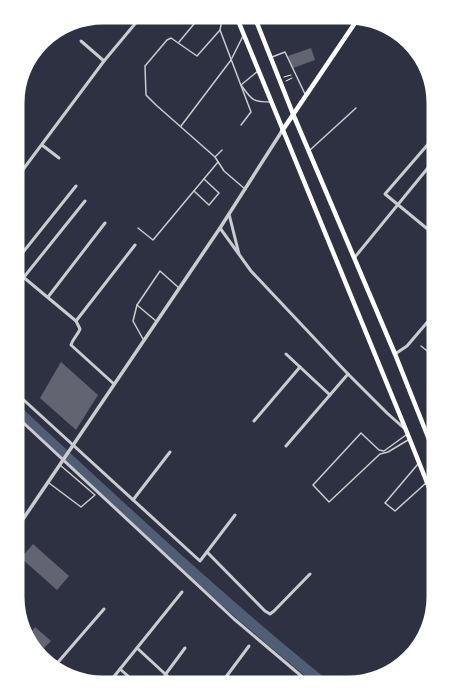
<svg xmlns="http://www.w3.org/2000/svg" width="451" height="700" viewBox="0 0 451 700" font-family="Poppins,sans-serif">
  <rect width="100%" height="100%" fill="#2d3142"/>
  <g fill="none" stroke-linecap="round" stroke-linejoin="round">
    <path stroke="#4f5d75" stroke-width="11" d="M15,409C116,503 217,598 325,685"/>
  </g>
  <g fill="#626471">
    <path d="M58,30L55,33L21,76L27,59L45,37Z"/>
    <path d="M311,48L315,60L293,68L288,56Z"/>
    <path d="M61,362L98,395L76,430L40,398Z"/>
    <path d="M33,544L69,576L57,590L21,558Z"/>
    <path d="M35,627L51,641L39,653L27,637Z"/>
  </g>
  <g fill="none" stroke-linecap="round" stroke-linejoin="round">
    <g stroke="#fff" stroke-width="1">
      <path d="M284,77L291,75"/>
      <path d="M286,81L292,78"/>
    </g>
    <g stroke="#caccd0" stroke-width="1.5">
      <path d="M220,18L221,25L220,30L251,112L241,125"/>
      <path d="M220,30L197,56L171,38L167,40L145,66L146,95L156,105L215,157L224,171L245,189"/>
      <path d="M179,42L199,18"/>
      <path d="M272,57L285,52L305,94"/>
      <path d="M258,71L241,85C252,100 252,102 271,102"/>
      <path d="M181,126L231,60L243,36"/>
      <path d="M310,150L356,108"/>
      <path d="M215,157L222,150"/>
      <path d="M194,191L209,205L219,193L204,179"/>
      <path d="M138,228L153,240L218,162"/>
      <path d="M137,305L133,321L143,339"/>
      <path d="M156,321L137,305L160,271L179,288"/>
      <path d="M421,346L436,358"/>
      <path d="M406,435L384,451L379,450L361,433L313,485L329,502L380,454L388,452L408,440"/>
      <path d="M431,443L436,439"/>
      <path d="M418,464L385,503L395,511L426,483"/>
      <path d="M49,483L81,507L95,495L60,465"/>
    </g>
    <g stroke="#caccd0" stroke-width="3">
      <path d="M81,41L104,61"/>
      <path d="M16,145L18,142"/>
      <path d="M42,145L59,158"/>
      <path d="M16,179L104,61L139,19"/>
      <path d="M229,214L239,254"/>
      <path d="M220,228L251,271L348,374L387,413L405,429"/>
      <path d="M436,236L385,194L436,135"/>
      <path d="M355,257L436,158"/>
      <path d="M16,261L76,186"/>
      <path d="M16,271L76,321L80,329C78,335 73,338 71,345L114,384"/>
      <path d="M24,277L85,201"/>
      <path d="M48,297L105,223"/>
      <path d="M76,321L135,245"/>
      <path d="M286,354L330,395"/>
      <path d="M395,354L407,346L436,312"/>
      <path d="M15,392L200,561L235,515"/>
      <path d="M15,415L234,619L312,685"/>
      <path d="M254,421L300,367"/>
      <path d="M286,446L348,374"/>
      <path d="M133,500L170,452"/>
      <path d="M207,552L265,611L270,614L274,611L310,574"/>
      <path d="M137,648L176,684"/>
      <path d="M53,668L104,609"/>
      <path d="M120,669L137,684"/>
      <path d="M165,675L185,648"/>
      <path d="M108,684L182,592"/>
      <path d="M220,685L249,646"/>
    </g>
    <path stroke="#caccd0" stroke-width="3.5" d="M15,531L220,228L282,131"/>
    <g stroke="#fff" stroke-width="4.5">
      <path d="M237,18L406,430L436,505"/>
      <path d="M255,18L293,114L395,354L436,457"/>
      <path d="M282,131L359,17"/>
      <path d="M427,483L436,479"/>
    </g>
  </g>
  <path d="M0 0H451V700H0ZM103 22H348A81 81 0 0 1 429 103V597A81 81 0 0 1 348 678H103A81 81 0 0 1 22 597V103A81 81 0 0 1 103 22Z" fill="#fff" fill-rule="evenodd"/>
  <path fill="none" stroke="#fff" stroke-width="5" d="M103 22H348A81 81 0 0 1 429 103V597A81 81 0 0 1 348 678H103A81 81 0 0 1 22 597V103A81 81 0 0 1 103 22Z"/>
</svg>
